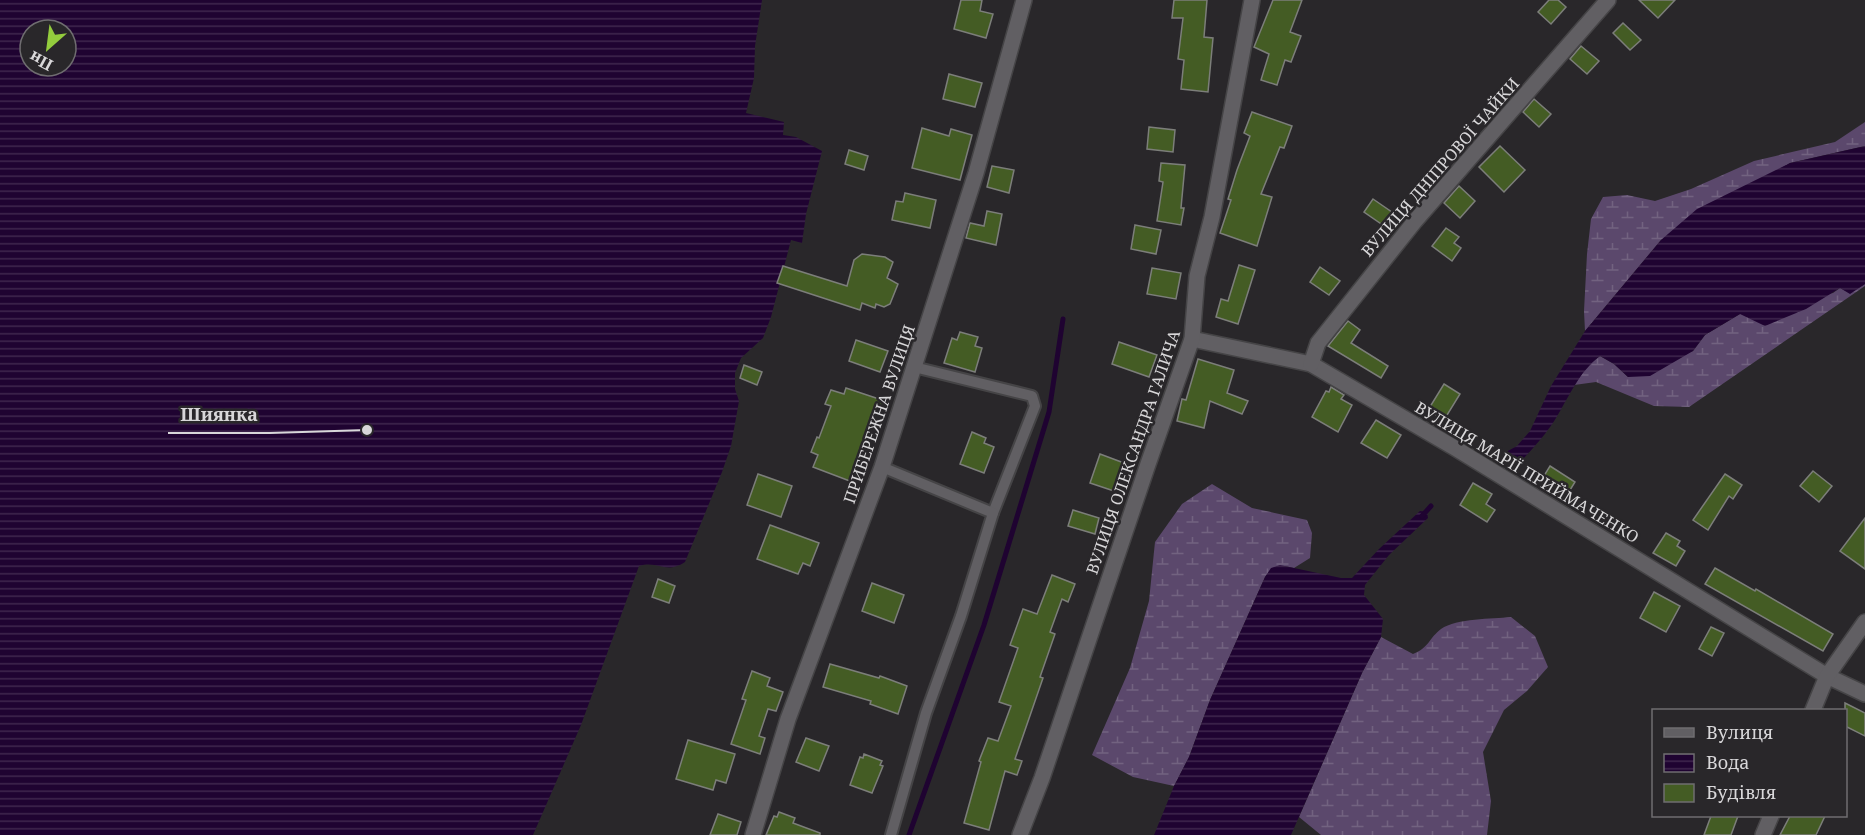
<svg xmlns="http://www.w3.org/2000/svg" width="1865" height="835" viewBox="0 0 1865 835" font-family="'Noto Serif',serif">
  <defs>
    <pattern id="wetland-marsh" width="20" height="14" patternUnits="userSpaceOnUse" patternTransform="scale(1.5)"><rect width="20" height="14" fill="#5b486c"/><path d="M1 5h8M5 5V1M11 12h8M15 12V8" fill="none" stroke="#726280"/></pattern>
    <pattern id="water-rules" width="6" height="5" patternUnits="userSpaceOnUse" patternTransform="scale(1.5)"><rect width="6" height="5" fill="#1f0331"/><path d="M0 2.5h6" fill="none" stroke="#3f274e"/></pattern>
  </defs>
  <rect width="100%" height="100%" fill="#29272a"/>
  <g fill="url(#wetland-marsh)">
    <path d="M1865,122V146L1790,163L1661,240L1585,331L1584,311L1587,254L1591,219L1603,197L1627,195L1655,201L1691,189L1754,161L1835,142Z"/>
    <path d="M1865,284V286L1689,407L1654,406L1596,382L1574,385L1588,365L1600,356L1614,364L1628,377L1693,351L1705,335L1740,314L1833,293L1840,288L1850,293Z"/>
    <path d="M1212,484L1252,508L1307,520L1312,533L1310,558L1294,568C1280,565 1274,564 1265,577L1210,700L1189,757L1174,786L1133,777L1092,755L1130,668L1149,601L1155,542L1182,504Z"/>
    <path d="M1511,617L1535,636L1548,667L1527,691L1504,710L1483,752L1491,801L1487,835H1321L1299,817L1362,673L1381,637L1413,654C1429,648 1429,638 1441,629C1457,618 1492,619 1511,617Z"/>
  </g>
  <g fill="url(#water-rules)" fill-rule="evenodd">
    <path d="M0,0H762L755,46L754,78L746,113L784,122L783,135L796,137L822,151L806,214L802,243L791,240L771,317L763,338L741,358L735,373V389L739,401L731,446L722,472L685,562C665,575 659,560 639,566L581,725L533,835H0ZM30,30H66V66H30Z"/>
    <path d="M1865,146V284L1850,294L1840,288L1806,309L1765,326L1740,314L1705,335L1693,351L1650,376L1628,377L1614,364L1600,356C1579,372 1570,395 1556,418C1547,433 1535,446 1523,459L1511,460L1505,455L1506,452L1517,446L1530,431L1551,386L1585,331L1661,240L1697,209L1790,163Z"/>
    <path d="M1420,511L1427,512L1428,518L1389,555L1365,585L1364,595L1383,619L1381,637L1362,673L1291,835H1154L1174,786L1189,757L1210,700L1265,577L1271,568L1280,565L1341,578H1352L1379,549Z"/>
  </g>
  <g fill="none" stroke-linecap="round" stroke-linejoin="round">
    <g stroke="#1f0331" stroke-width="5">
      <path d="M1422,516L1431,506"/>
      <path d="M909,835L984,625L1049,412L1063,319"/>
    </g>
  </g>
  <g fill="#445c24" stroke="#7c7e7a" stroke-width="1.5">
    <path d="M961,0H982L980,11L993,14L986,38L954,29Z"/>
    <path d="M1174,0H1207L1204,37L1213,38L1208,92L1181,89L1184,60L1178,59L1183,18H1172Z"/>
    <path d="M1273,0H1302L1290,32L1301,36L1291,62L1285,60L1277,85L1261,80L1269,54L1254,47Z"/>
    <path d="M1549,0H1558L1566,7L1551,24L1538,12Z"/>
    <path d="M1639,0H1675L1658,18Z"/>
    <path d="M1623,23L1641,40L1630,50L1613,33Z"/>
    <path d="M1581,46L1599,61L1587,74L1570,59Z"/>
    <path d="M949,74L982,83L975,107L943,99Z"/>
    <path d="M1534,99L1551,114L1539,127L1523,112Z"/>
    <path d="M1252,112L1292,126L1284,148L1280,147L1261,194L1272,197L1257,246L1220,233L1231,200L1228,199L1237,170L1250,136L1244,133Z"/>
    <path d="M1149,127L1175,130L1173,152L1147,149Z"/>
    <path d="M922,128L949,136L951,129L972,135L960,180L912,168Z"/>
    <path d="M1500,146L1525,170L1504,192L1479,167Z"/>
    <path d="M849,150L868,156L864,170L845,164Z"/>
    <path d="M1161,163L1185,165L1181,208H1184L1181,225L1157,221L1163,182L1159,181Z"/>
    <path d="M992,166L1014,170L1009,193L987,187Z"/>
    <path d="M1459,186L1475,201L1460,218L1444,203Z"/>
    <path d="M905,193L936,200L930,228L892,220L896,201L903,202Z"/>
    <path d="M1373,199L1399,217L1390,230L1364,212Z"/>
    <path d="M987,211L1002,214L996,245L966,238L970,223L984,226Z"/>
    <path d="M1135,225L1161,230L1156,254L1131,249Z"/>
    <path d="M1446,228L1459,237L1454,243L1461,248L1452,261L1432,246Z"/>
    <path d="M862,254L885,257L893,262L887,278L898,284L890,304L884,307L876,304L875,308L862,303L860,310L777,283L783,266L847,286L854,260Z"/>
    <path d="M1239,265L1255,270L1238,324L1216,317L1221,299L1228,301Z"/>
    <path d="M1320,267L1340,281L1329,295L1310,282Z"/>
    <path d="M1152,268L1181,273L1176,299L1147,294Z"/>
    <path d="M1348,321L1360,330L1351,343L1388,366L1381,378L1328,346Z"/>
    <path d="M960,332L978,337L975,346L982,348L975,372L944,363L952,338L957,340Z"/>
    <path d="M856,340L888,351L880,372L849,361Z"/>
    <path d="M1119,342L1157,355L1149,377L1112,364Z"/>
    <path d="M1198,359L1234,370L1227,393L1248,401L1242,414L1210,401L1204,428L1177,421L1182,399L1186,400Z"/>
    <path d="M744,365L762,372L757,385L740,378Z"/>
    <path d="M1444,384L1460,394L1444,420L1428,410Z"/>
    <path d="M1331,387L1344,395L1341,399L1352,405L1338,432L1312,417L1326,391L1329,392Z"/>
    <path d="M846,388L888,402L884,415L876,413L866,439L870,441L855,483L813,467L818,455L811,452L817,437L819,438L831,406L825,404L831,390L844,394Z"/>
    <path d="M1376,420L1401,435L1387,458L1361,443Z"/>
    <path d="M972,432L986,438L984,443L994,447L984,473L960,464Z"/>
    <path d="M1100,454L1124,463L1114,491L1090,483Z"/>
    <path d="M1550,466L1575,482L1567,495L1542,479Z"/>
    <path d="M1813,471L1832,486L1819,502L1800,486Z"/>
    <path d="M758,474L792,486L781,517L747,505Z"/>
    <path d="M1725,474L1742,485L1733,499L1729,496L1708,530L1693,520Z"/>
    <path d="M1473,483L1492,494L1486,504L1495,510L1487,522L1460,505Z"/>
    <path d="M1073,510L1099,518L1095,534L1068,526Z"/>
    <path d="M1865,518V569L1840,551Z"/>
    <path d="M770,525L819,543L810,566L803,563L798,574L757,559Z"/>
    <path d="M1666,533L1680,541L1677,546L1685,551L1676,566L1653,553Z"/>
    <path d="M1715,568L1755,591L1756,589L1833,634L1823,651L1705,584Z"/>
    <path d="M1052,575L1075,584L1068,602L1062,599L1050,632L1055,634L1040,677L1043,678L1015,759L1022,761L1017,775L1005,771L989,830L964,823L981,762L979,761L988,738L998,741L1011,706L999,702L1018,648L1010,645L1023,609L1037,614Z"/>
    <path d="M658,579L675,586L669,603L652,597Z"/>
    <path d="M872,583L904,595L894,623L862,611Z"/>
    <path d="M1654,592L1680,606L1666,632L1640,618Z"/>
    <path d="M1711,627L1724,633L1712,656L1699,649Z"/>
    <path d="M830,664L879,678L880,676L907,686L898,714L870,704L871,701L823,687Z"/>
    <path d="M752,671L770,678L767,686L783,692L776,711L768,709L759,736L765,738L760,754L731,744L746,700L742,699Z"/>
    <path d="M1845,703L1865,713V736L1845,726Z"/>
    <path d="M806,738L829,746L819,771L796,762Z"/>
    <path d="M688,740L735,754L726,783L716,780L713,790L676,779Z"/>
    <path d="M864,754L882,761L880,765L883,766L872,793L850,785L860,757L863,758Z"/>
    <path d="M779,812L795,818L793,823L820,833V835H766L774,816L777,817Z"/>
    <path d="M718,814L741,822L737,835H710Z"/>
    <path d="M1711,816H1738L1731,835H1704Z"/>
    <path d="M1790,816H1825L1816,835H1780Z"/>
  </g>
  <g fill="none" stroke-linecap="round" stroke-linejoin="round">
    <g stroke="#454446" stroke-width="14">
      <g id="service">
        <path d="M914,367L1032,396L1035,406L993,513"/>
        <path d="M882,467L993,513L961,616L926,713L891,835"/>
      </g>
    </g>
    <g stroke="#454446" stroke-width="18">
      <g id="minor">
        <path d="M1192,339L1311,364L1455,448L1827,676L1865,694"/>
        <path d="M1311,364L1318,343L1415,221L1608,0"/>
        <path d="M1813,710L1827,676L1865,622"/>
        <path d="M753,835L788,719L882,467L976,173L1024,0"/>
        <path d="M1020,835L1042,778L1148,464L1192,339L1197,276L1212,217L1252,0"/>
        <path d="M1763,835L1771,816"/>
      </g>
    </g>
    <use href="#service" stroke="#615f63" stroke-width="10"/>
    <use href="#minor" stroke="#615f63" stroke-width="15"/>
  </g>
  <g text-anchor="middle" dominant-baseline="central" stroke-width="5" stroke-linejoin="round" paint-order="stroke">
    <g font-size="16" fill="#d8d7d9" stroke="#29272a">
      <text transform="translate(1440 167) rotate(-49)">ВУЛИЦЯ ДНІПРОВОЇ ЧАЙКИ</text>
      <text transform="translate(879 414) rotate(-71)">ПРИБЕРЕЖНА ВУЛИЦЯ</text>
      <text transform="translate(1133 452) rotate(-71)">ВУЛИЦЯ ОЛЕКСАНДРА ГАЛИЧА</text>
      <text transform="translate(1527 472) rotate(31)">ВУЛИЦЯ МАРІЇ ПРИЙМАЧЕНКО</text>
    </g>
  </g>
  <path fill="none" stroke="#d8d7d9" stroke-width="2" d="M367 430L270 433H168"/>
  <circle fill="#d8d7d9" stroke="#29272a" stroke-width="2" cx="367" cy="430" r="6"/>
  <g font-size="18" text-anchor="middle" font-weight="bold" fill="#d8d7d9" stroke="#29272a" stroke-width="5" stroke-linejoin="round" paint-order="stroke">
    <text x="219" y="421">Шиянка</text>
  </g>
  <rect x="1652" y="709" width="195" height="108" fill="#29272a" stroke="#6f6d70" stroke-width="1.5"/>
  <rect x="1664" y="728" width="30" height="9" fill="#615f63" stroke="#6f6d70" stroke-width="1.5"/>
  <text x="1706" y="739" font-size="18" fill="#d8d7d9">Вулиця</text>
  <rect x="1664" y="754" width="30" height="18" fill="url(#water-rules)" stroke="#6f6d70" stroke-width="1.5"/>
  <text x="1706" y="769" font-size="18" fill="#d8d7d9">Вода</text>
  <rect x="1664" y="784" width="30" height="18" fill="#445c24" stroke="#6f6d70" stroke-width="1.5"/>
  <text x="1706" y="799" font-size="18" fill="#d8d7d9">Будівля</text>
  <g transform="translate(48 48) rotate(208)"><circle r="28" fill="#29272a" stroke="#6f6d70" stroke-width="1.5"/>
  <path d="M0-4.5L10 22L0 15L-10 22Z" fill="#93cc3d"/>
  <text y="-9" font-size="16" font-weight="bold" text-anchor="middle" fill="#d8d7d9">Пн</text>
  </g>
</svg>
